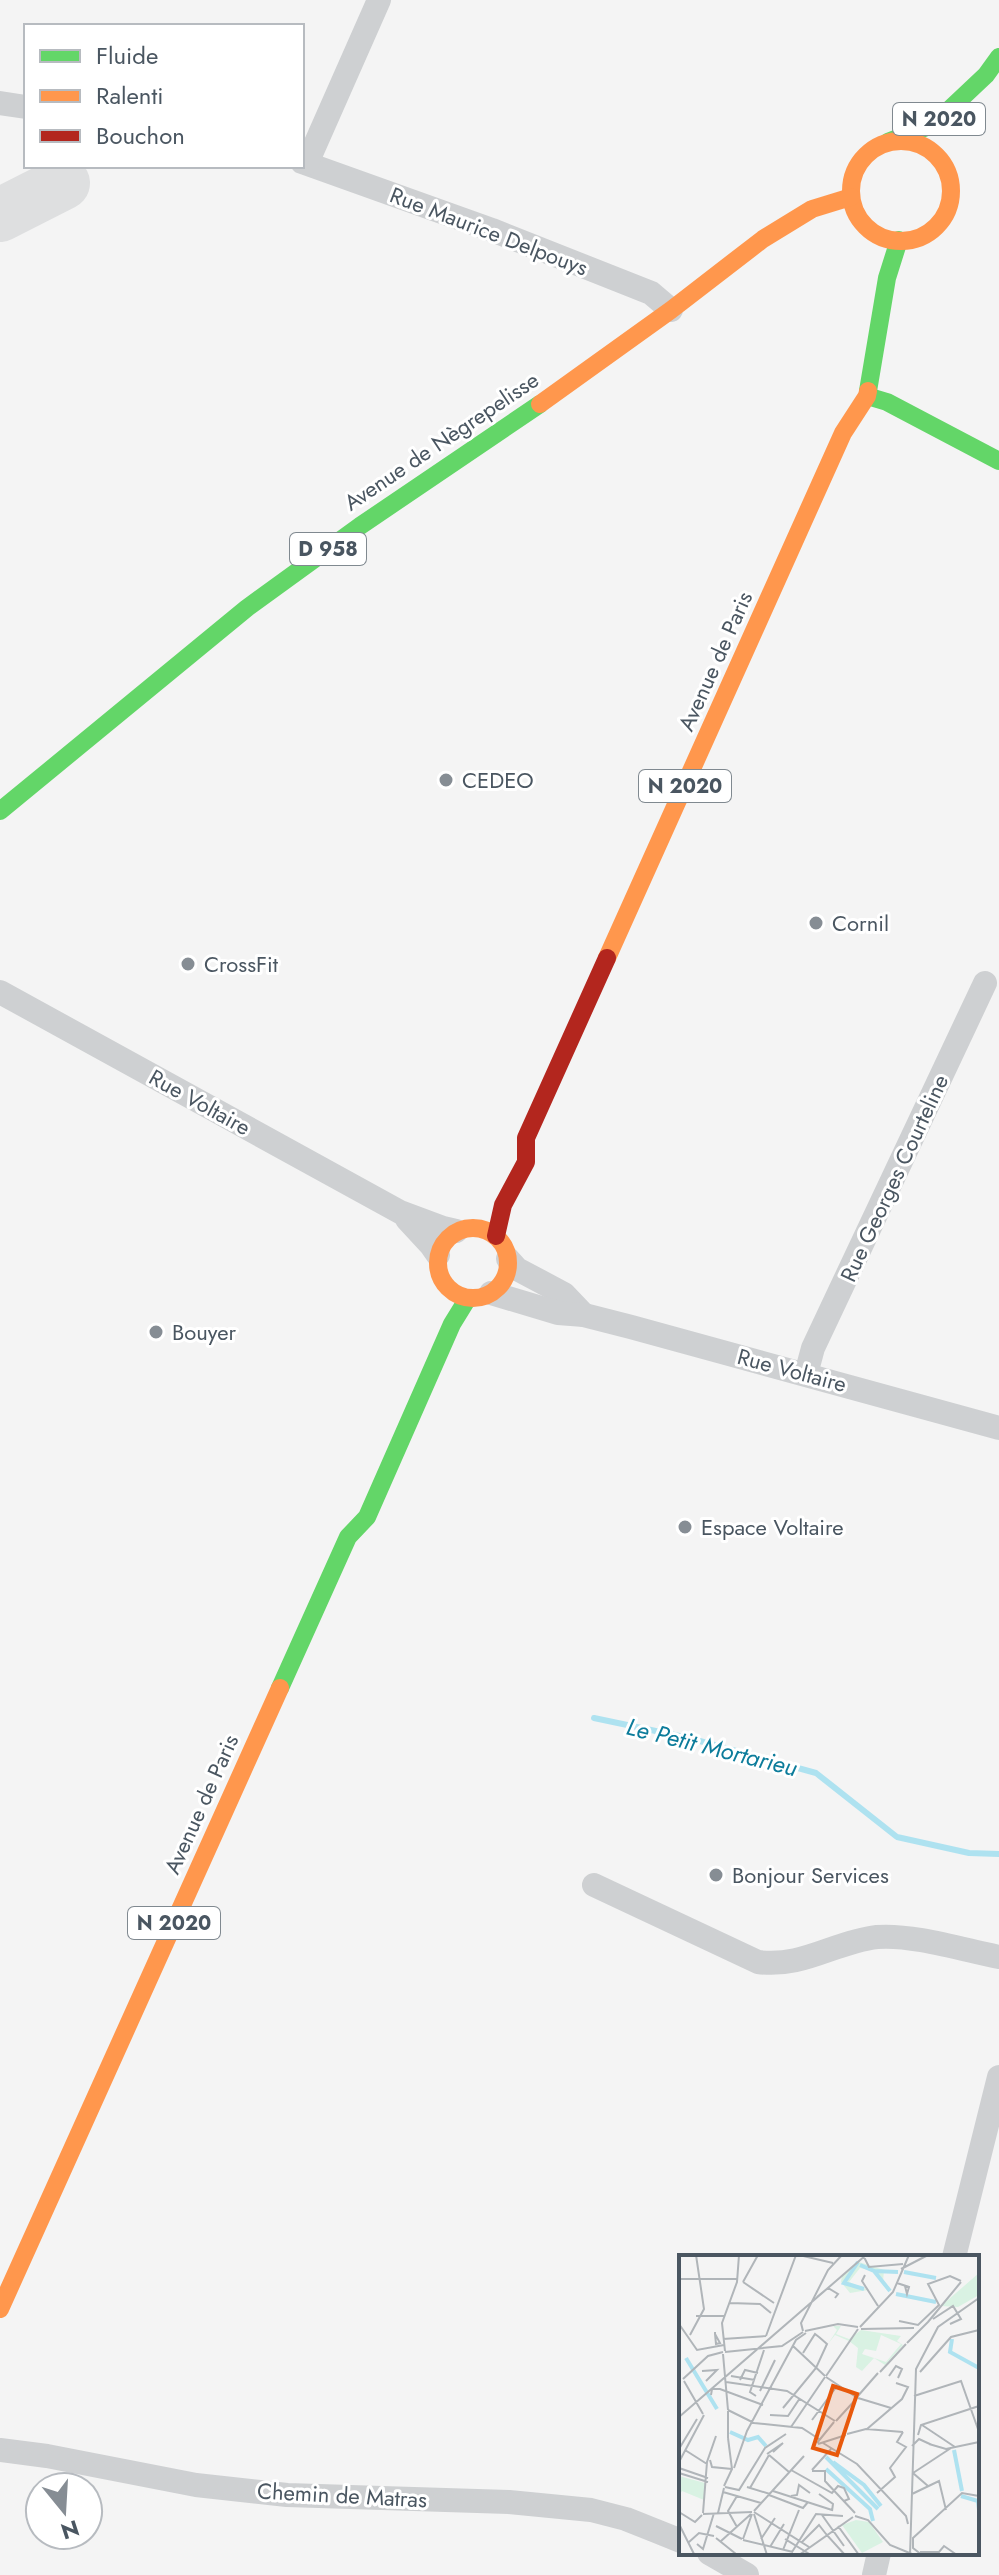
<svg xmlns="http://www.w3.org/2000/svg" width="999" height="2575" viewBox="0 0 999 2575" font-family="Jost,sans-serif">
  <rect width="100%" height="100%" fill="#f4f4f4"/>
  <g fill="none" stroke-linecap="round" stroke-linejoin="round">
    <path stroke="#aee2f0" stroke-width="6" d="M594,1718L689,1738L816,1773L897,1837L969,1853L999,1854"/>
    <path stroke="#dedfe0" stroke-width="54" d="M0,215L63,183"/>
    <g stroke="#ced0d2" stroke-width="24">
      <path d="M0,103L26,107"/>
      <path d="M302,162L492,230L651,293L671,310"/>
      <path d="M307,163L379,0"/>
      <path d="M0,992L400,1212L443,1228L456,1231"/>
      <path d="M407,1219L431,1245L438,1255"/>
      <path d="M508,1259L517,1269L564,1294L584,1315"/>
      <path d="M491,1293L558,1313L584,1315L631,1327L999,1428"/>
      <path d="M806,1374L813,1348L985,983"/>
      <path d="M594,1885L758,1962C803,1968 834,1942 877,1937C912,1934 964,1950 999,1957"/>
      <path d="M954,2257L999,2077"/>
      <path d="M0,2450L47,2456L196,2485L287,2495L509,2502L591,2510L626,2519L681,2541"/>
      <path d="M709,2553L747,2575"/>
      <path d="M874,2575L879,2553"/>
    </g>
    <g stroke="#63d668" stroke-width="18">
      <path d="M888,142L934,124L986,75L999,57"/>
      <path d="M868,391L887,278L899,240"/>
      <path d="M867,396L887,402L999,461"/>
      <path d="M0,811L247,608L360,526L540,404"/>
      <path d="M280,1688L348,1537L367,1517L452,1324L468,1298"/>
    </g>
    <g stroke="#ff974d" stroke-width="18">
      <circle cx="901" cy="191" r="50"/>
      <path d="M540,404L671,310L763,239L812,209L851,197"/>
      <path d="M607,958L843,433L867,396L868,391"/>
      <circle cx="473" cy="1263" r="35"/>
      <path d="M0,2309L280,1688"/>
    </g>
    <path stroke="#b3261e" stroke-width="18" d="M496,1236L503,1205L526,1162V1138L607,958"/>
  </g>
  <g fill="#868d94" stroke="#fff" stroke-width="3">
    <circle cx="446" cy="780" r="8"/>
    <circle cx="816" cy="923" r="8"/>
    <circle cx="188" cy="964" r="8"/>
    <circle cx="156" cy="1332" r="8"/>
    <circle cx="685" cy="1527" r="8"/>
    <circle cx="716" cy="1875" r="8"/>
  </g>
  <g text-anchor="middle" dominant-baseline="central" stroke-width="6" stroke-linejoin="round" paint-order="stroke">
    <g fill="#fff" stroke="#808990" stroke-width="2">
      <rect x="893" y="103" width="92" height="32" rx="6"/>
      <rect x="290" y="533" width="76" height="32" rx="6"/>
      <rect x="639" y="770" width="92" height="32" rx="6"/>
      <rect x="128" y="1907" width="92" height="32" rx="6"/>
    </g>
    <g font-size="20" font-weight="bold" fill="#4a5661">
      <text x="939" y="119">N 2020</text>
      <text x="328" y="549">D 958</text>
      <text x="685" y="786">N 2020</text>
      <text x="174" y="1923">N 2020</text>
    </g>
    <g font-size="22" fill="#4a5661" stroke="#fff">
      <text transform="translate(489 231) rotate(21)">Rue Maurice Delpouys</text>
      <text transform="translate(441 441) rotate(-34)">Avenue de Nègrepelisse</text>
      <text transform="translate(715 661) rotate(-66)">Avenue de Paris</text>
      <text transform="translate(200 1102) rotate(29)">Rue Voltaire</text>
      <text transform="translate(894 1178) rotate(-65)">Rue Georges Courteline</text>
      <text transform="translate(792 1370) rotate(15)">Rue Voltaire</text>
      <text transform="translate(201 1804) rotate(-66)">Avenue de Paris</text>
      <text transform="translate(342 2495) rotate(3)">Chemin de Matras</text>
    </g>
    <g font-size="22" fill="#4a5661" stroke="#fff" text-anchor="start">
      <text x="462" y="780">CEDEO</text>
      <text x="832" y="923">Cornil</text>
      <text x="204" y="964">CrossFit</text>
      <text x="172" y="1332">Bouyer</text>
      <text x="701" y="1527">Espace Voltaire</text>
      <text x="732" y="1875">Bonjour Services</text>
    </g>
    <g font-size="24" font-style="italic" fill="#0c7c9b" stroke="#fff">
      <text transform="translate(712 1747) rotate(14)">Le Petit Mortarieu</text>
    </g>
  </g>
  <g transform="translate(679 2255)">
    <rect width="300" height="300" fill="#f4f4f4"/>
    <path d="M180,7L205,15L204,27L213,37L194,16L181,13L170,27L189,35L171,38L162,27L163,21ZM300,18V40L279,52L262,51ZM154,71H162L157,79L170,84L182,75L222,81L218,86L224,90L206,110L195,103L183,116L177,112L179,93L170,86L156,80L149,89L158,75ZM202,80L222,89L207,107L183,99L186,94L197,96ZM0,221L26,228L25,245L3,236L0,241ZM177,265L190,267L204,287L183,298L163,270Z" fill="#d9f2e3" fill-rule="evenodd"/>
    <path fill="none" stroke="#aee2f0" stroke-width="4" d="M179,7L165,28L185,34M181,10L195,16L211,36M195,16L219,17M225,17L257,23M217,39L257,47M273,84L271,97L300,113M7,103L38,154M51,177L69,185L79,182L87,191M275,195L283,236M147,202L199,254M154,207L185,230L202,251M147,214L191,254L194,266M282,241L299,246L300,255"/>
    <path fill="none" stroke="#b0b5b9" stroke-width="2" d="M120,0L154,8M184,0L190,12L224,9M222,14L249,0M186,20L183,26L199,51M0,24H59M64,27L95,48M64,27L79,0M218,28L230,32L228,39L226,31M138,42L149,33L159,39L156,43M51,48L81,49L92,58M17,61H45M254,64L274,51L282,64L271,69M220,66L239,70L260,50L249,29L271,21L282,26M249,67L282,27M0,69L18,95L45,90M181,72L214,37L230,0M182,74L235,73M124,76L122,68L149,15L163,0M126,76L159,69L179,72M36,77V79L37,89L41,88L36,79M11,80L25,54L17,0M87,81L117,0M44,84L87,81M228,88L249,67M114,91L146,121M46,96L43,68L58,27L60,0M46,97L103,91L124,77M124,98L136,79L140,82M44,99L49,155M23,116L38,115L27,126M201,117L227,89M241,117L272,82L300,75M52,121L76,125M147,121L179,74M210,121L217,111L223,114L219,123M147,122L177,142M4,124L29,101L44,97M61,125L66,115L79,118M5,126L24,159M47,127L108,136L156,166M81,136L96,105M32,140L33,134H41L84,150M77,141L71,137L85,95M235,141L282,126L300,177M178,142L199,118M179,143L212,153M104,153L137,113L148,89L140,82M49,155L75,168L123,173L140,184M49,156V183M91,160L109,161L121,143M0,162L187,0M133,165L158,131M157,166L178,143M243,170L276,192M112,172L146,122M188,174L223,144L229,132L217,128M168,179L187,174L224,177M239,180L242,170L300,151M138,188L155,167M144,188L178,209L227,261L229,269M139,189L167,180M250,189L267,194L300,187M233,191L240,184L253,190M0,194L18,164M6,195L28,209M88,199L104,188L94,197M90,200L110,217M31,205L33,212L53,214M0,207L25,160M0,213L29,223M55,213L68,176L117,85L127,78M112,215L153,238L159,231L165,233L170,244L165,246M133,215L152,194M133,216H146V226L176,258M0,218L29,227M45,231L53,214L49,183M249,231L234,218L272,193M46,232L60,235L86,193L107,179M68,232L91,239M71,233L90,200M94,236L153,255M44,237L82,248M198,238L216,222L211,213L227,192L218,187L224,177M140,239L154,249L153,256M233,239L260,226L267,255M90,240L124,253L129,247M58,241L49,256L58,272M112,241L118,240L120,230L131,238M75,256L125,201M0,257L16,267L23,260M75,257L130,292M24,258L28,207L37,181M39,258L45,233M24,259L73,257M75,259L88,300M143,260L165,291M176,261L189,265L211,290L233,299M0,269L15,299M37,271L63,284M159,271L180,300M147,279L166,300M37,283L57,299M64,284L73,259M82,284L96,263M106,284L132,300M64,285L114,297M42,286L72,259M10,287L20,278L35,281M123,287L140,270L147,279M18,289L24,294L35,258M91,292L105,269M104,295L120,255M113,297L137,259L164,261M241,297H260L265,291L278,300M120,300L174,262M231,300L237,114L259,72L300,43M243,300L234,293V283L283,238L300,241"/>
    <path fill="#e8590c" fill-opacity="0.15" stroke="#e8590c" stroke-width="4" d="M154,131L178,139L158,200L134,193Z"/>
    <rect width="300" height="300" fill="none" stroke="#4a5661" stroke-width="4"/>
  </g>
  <rect x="24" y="24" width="280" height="144" fill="#ffffff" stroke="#b7bbc0" stroke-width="2"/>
  <rect x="40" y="50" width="40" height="12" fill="#63d668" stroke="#b7bbc0" stroke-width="2"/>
  <text x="96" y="64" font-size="24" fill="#4a5661">Fluide</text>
  <rect x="40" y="90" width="40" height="12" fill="#ff974d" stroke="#b7bbc0" stroke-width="2"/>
  <text x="96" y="104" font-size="24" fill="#4a5661">Ralenti</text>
  <rect x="40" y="130" width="40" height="12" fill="#b3261e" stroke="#b7bbc0" stroke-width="2"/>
  <text x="96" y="144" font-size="24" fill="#4a5661">Bouchon</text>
  <g transform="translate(64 2511) rotate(162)"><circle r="38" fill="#ffffff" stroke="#b7bbc0" stroke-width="2"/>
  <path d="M0-6L14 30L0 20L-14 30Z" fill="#868d94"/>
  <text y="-12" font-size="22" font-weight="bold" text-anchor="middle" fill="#4a5661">N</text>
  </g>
</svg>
